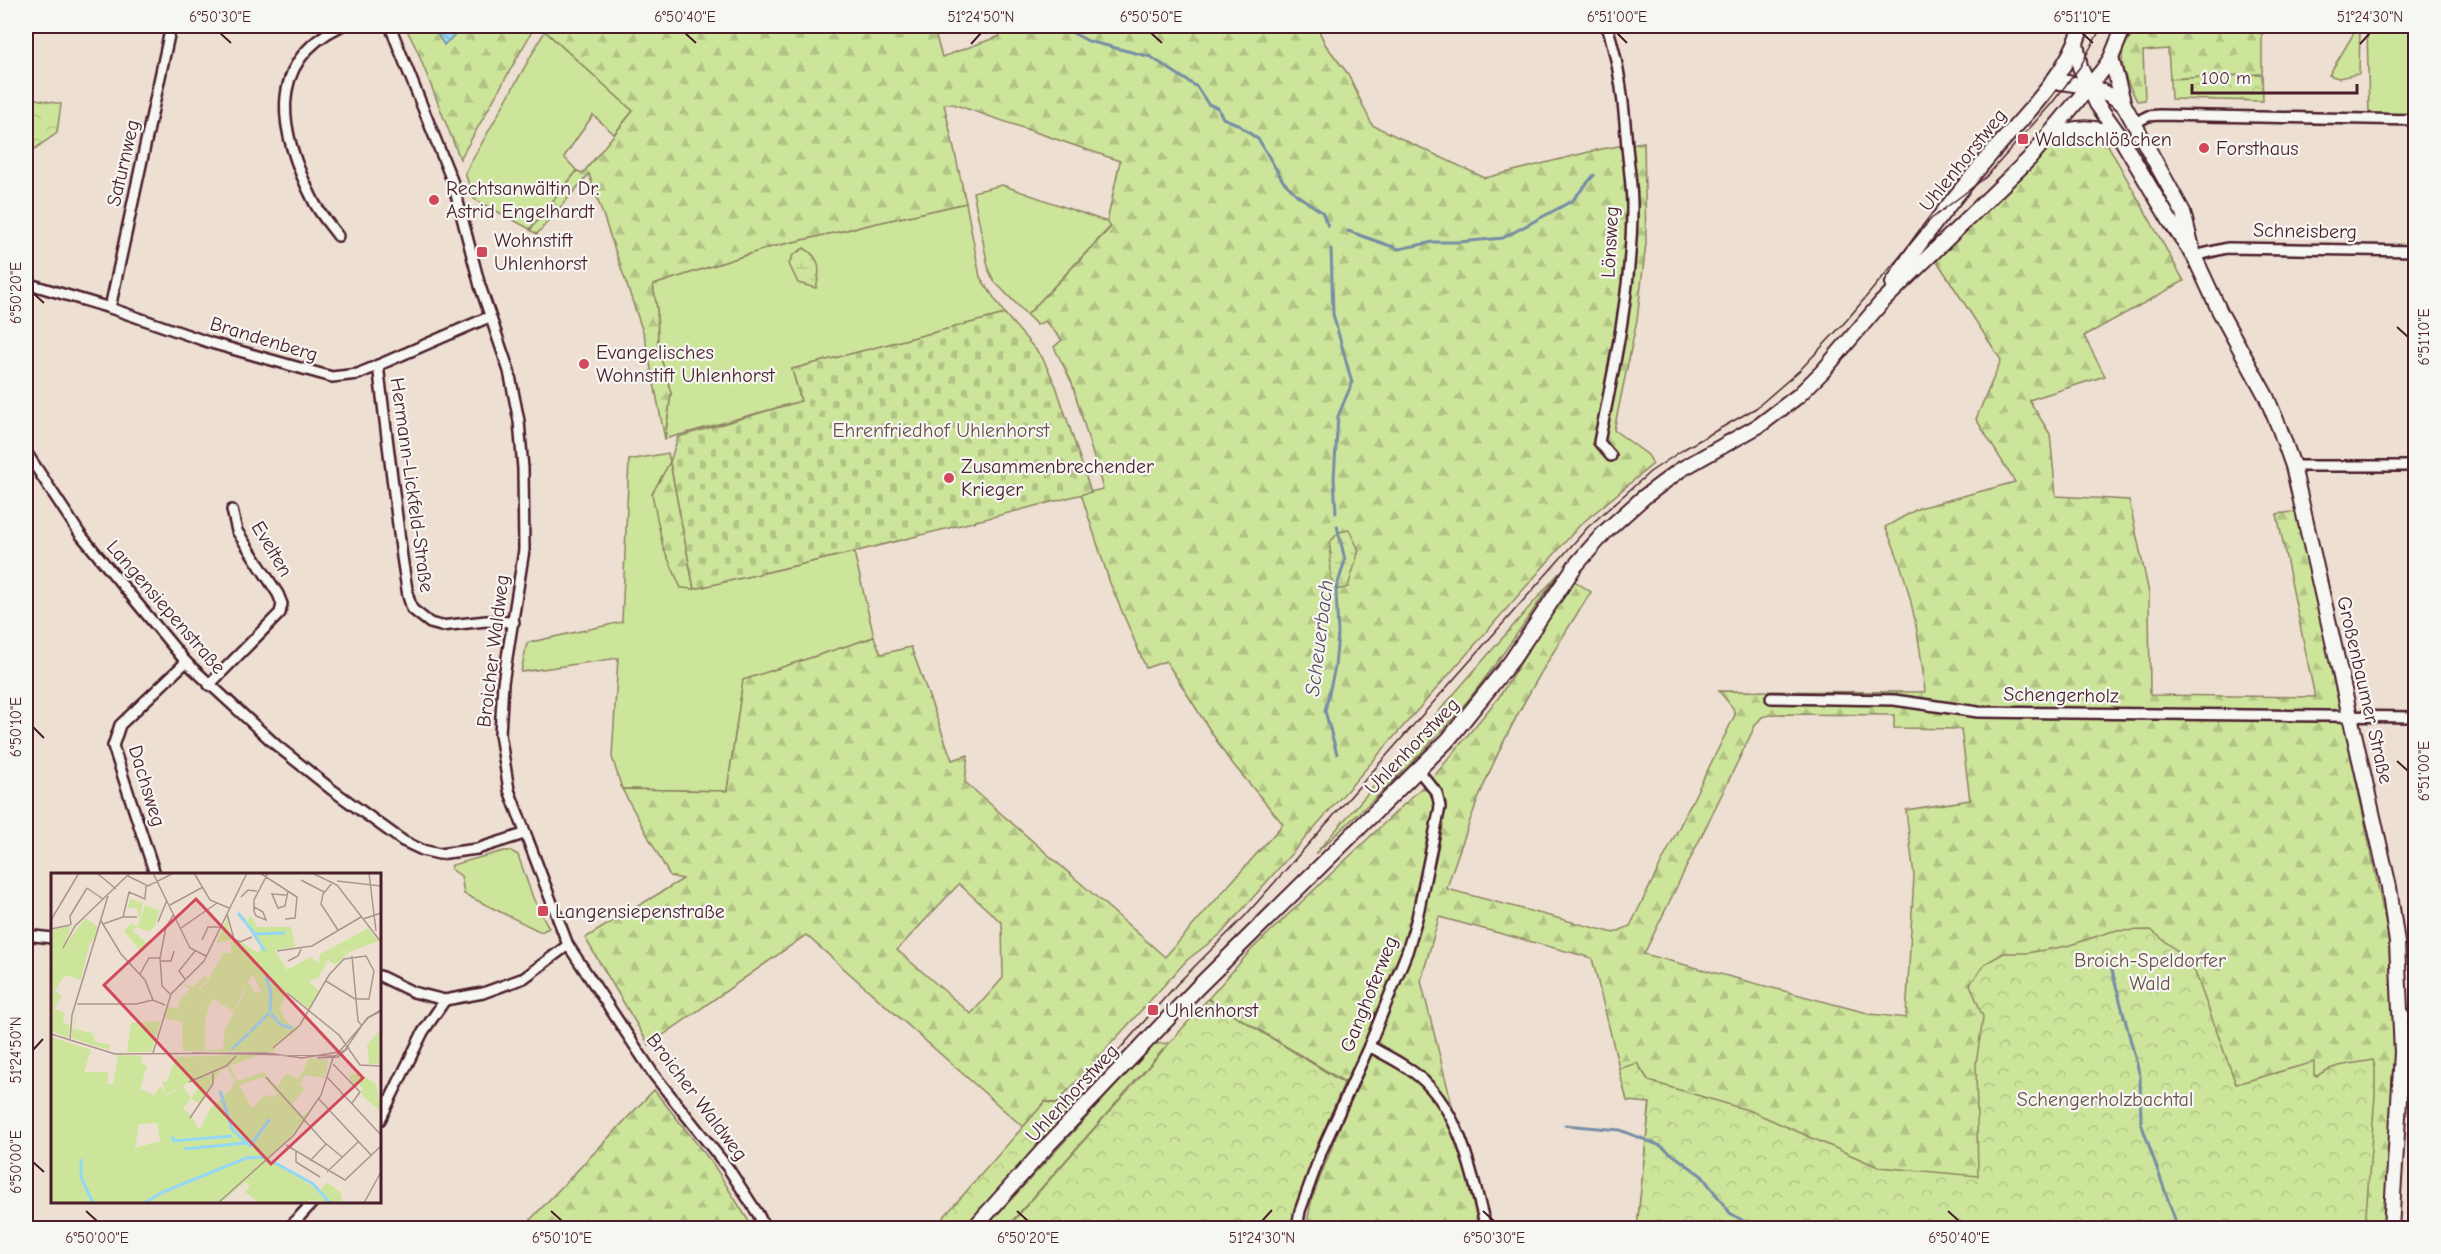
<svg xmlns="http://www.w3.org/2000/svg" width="2441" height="1254" viewBox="0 0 2441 1254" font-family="'Comic Neue',sans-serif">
  <defs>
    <pattern id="forest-firs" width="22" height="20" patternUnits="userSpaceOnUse" patternTransform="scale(1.5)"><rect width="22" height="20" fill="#cde59a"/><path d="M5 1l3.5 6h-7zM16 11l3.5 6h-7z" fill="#b2c485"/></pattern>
    <pattern id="wetland-marsh" width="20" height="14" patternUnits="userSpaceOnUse" patternTransform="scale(1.5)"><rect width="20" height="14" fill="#cde59a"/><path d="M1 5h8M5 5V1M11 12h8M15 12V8" fill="none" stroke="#b2c485"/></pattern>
    <pattern id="cemetery-stones" width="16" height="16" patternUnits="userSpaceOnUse" patternTransform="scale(1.5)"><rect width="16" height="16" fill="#cde59a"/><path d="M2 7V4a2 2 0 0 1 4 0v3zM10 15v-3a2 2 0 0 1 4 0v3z" fill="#b2c485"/></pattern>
    <pattern id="park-crowns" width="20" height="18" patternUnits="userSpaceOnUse" patternTransform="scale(1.5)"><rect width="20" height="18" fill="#cde59a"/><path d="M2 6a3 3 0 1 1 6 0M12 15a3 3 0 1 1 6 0" fill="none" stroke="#b2c485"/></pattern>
    <pattern id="water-waves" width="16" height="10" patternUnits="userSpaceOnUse" patternTransform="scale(1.5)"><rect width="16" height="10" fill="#94d7f6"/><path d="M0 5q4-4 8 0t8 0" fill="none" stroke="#81b8d3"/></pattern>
  </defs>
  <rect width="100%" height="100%" fill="#ede0d2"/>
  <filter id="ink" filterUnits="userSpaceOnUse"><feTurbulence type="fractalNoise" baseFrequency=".0167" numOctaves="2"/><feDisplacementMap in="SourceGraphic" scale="12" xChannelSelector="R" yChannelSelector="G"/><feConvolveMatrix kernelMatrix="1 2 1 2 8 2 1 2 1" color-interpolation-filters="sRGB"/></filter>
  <g filter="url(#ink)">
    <g fill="#cde59a" stroke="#8c8262" stroke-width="1.5">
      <path d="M2358,26H2360L2359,74L2338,78L2329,75Z"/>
      <path d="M2367,26H2415V115H2369Z"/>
      <path d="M545,31L633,111L614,134L593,115L564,157L577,171L530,229L474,199L465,173Z"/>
      <path d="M1002,185L1107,222L1111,226L1027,315L994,281L989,271L973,192Z"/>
      <path d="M966,203L980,277L1005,314L792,369L801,401L665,439L671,393L658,348L657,309L653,285L771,247Z"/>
      <path d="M668,453L670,462L652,494L694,589L854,552L874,637L743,680L727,791L622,789L612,757L618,658L521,672L527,643L622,622L629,460Z"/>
      <path d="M1559,573C1523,624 1489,678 1447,725C1406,771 1360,812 1315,854Z"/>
      <path d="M504,851H511L518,855L533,898L549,928L541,932L464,894L461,876L451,869L452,865Z"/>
      <path d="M1169,1043L1006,1228H985L1154,1044Z"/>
    </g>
    <g fill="url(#forest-firs)" stroke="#8c8262" stroke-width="1.5" fill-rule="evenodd">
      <path d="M405,26H535L460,159L417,50Z"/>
      <path d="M548,26H933L942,57L1000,36L997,26H1317L1325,44L1348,74L1372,125L1485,178L1601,149L1644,142L1646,243L1637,320L1614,430L1648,455L1653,464L1580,525L1221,934L1187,960L1057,1103L1045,1102L1023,1127L806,935L649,1045L585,938L683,879L670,876L622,789L727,791L743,680L874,637L881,654L911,647L952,760L968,755L965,782L1165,957L1283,824L1227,757L1166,661L1146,668L1110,583L1081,494L1103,489L1072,383L1054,347L1062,340L1045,321L1037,325L1027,315L1111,227L1107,222L1120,161L953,104H944L966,203L771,247L653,285L657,309L658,348L671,393L665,439L645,338L589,174L537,234L530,230L577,171L583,173L633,111L545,31ZM959,884L1002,923L1003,978L971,1014L897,950Z"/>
      <path d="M2136,26H2248V32L2262,33V74L2170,79L2168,49L2143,51L2145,100L2137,101C2129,85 2119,69 2123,51C2125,42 2133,35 2136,26Z"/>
      <path d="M2087,133L2104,138L2184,281L2084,336L2105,376L2029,400L2050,434L2056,496L2129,500L2149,593L2150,695L2315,697L2277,514L2300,511L2389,939L2396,1055L2384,1228H2415H1637L1650,1101L1627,1100L1592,958L1439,917L1421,981L1453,1109L1444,1114L1461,1154L1481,1228H1306L1312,1198L1355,1088L1208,999L1252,949L1436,774L1499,697L1573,580L1591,592C1540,671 1492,751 1463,841C1457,857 1451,873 1447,889L1614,933L1630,926L1735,715L1733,708L1719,691L1925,692C1920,637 1910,578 1885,527L1919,508L2015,482L1976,419L2001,360L1935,258L1984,208L2013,185L2053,142L2070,134ZM1775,714L1894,715V728L1961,729L1970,800L1906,810L1914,876L1906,1018L1871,1014L1644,954L1756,724L1762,717Z"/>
      <path d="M670,462L694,589L681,588L663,547L652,494Z"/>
      <path d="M654,1090L713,1164L753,1228H525L532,1218Z"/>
    </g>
    <g fill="url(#wetland-marsh)" stroke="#8c8262" stroke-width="1.5">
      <path d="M804,248C821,258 821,270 816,288L798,283L789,264L793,255Z"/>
      <path d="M1349,530L1359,550L1348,587L1336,590L1331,577L1330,542L1339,532Z"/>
    </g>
    <path fill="url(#cemetery-stones)" stroke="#8c8262" stroke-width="1.5" d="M1005,314L1042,357L1056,386L1091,492L854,552L694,589L670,462L678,437L801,401L792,369Z"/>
    <g fill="url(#park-crowns)" stroke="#8c8262" stroke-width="1.5">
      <path d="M2262,74L2263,101L2171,99L2170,79Z"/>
      <path d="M26,97L61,104L57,133L26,155Z"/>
      <path d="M2151,930L2181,954L2195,972L2236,1084L2314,1062V1075L2317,1076C2333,1064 2354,1064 2373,1060L2375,1067V1095L2365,1228H1637L1650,1103L1627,1101L1619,1069L1637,1063L1649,1081L1751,1111L1878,1167L1978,1176L1976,1064L1983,1017L1970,984L1986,963L2004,953H2027L2067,946L2113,931Z"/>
      <path d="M1208,999L1344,1083C1324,1130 1303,1178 1292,1228H1019L1015,1219Z"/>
      <path d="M1089,1091L964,1228H934L1045,1102L1067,1105Z"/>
    </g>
    <path fill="url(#water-waves)" stroke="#768da5" stroke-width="1.5" d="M433,26H464L444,45Z"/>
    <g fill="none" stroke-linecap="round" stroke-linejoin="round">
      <g stroke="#768da5" stroke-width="3">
        <path d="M1060,26L1088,41L1151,57L1197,87L1208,104L1218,108L1223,118L1237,124L1259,140L1283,181L1297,195L1322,212L1328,226"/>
        <path d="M1348,231L1399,249L1433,242H1459L1503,238L1572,201L1594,175"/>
        <path d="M1331,249L1333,314L1352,383L1338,416L1334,478L1336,513"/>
        <path d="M1337,526L1345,560L1336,590L1338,634L1335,667L1325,711L1337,754"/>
        <path d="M2109,959L2140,1076L2141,1123L2178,1228"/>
        <path d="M1565,1125L1620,1130L1661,1146L1702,1176L1730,1213L1755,1228"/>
      </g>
      <g stroke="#4a1f2b" stroke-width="14">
        <g id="street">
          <path d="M390,26L453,183L480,286L509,371L519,421L523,469L524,550L503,683L500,734L509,790L568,945L654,1075L728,1168L758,1214L765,1228"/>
          <path d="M1607,26C1620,66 1624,105 1627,147C1629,167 1632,187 1632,206C1632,285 1615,365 1599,442L1611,456"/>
          <path d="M2135,123L2148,116L2159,115L2416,120"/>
          <path d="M338,236C330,225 320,214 314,202C281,137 262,64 341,26"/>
          <path d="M2194,256L2227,248L2416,251"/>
          <path d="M26,283L110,308L211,343L332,377L358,374L489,317"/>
          <path d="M110,308L171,26"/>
          <path d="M378,365L402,557L408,596L412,609L430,623L441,626L486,621L514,622"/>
          <path d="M26,452L80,534L186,662L276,745L331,789L403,841L422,850L439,854L477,849L524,834"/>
          <path d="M2293,466H2416"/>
          <path d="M209,685L280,613L282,604L278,594L237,531L232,510"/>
          <path d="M1771,698L1894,700L1978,712L2416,717"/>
          <path d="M155,874L113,746L120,725L186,662"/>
          <path d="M26,935L52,938"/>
          <path d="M380,976L413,992L445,1000L483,993L524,978L568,945"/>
          <path d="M2402,1018L2416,1015"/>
          <path d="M1369,1046C1387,1056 1408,1066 1424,1081C1464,1120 1472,1177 1486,1228"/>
          <path d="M380,1120L423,1032L445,1000"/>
          <path d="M289,1228L313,1202"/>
          <path d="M1297,1228L1300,1211L1322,1150L1369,1046L1407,952L1417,918L1440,807L1437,793L1418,770"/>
        </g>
      </g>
      <g stroke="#4a1f2b" stroke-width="18">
        <g id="secondary">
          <path d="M2076,42L2080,67L2097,104L2119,135L2170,221L2194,256L2220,312L2266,396L2279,427L2293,466L2389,887L2397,943L2402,1053L2391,1228"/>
          <path d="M2111,58L2124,105L2183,212L2192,248"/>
          <path d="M2052,81C2078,84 2104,87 2124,105"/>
          <path d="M2050,136C2077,126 2091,126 2119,135"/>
          <path d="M1893,283C1921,238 1956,195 1990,155C2023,117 2067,75 2082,26"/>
          <path d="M974,1228L1048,1145L1197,988L1448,740L1512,660L1575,566L1605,532L1644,497L1680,470L1760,425L1798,396L1823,371L1881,303L2029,159L2102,71L2111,58L2124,26"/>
        </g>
      </g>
      <use href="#street" stroke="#f6f6f2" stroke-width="9"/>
      <use href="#secondary" stroke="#f6f6f2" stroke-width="14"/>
      <path stroke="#4a1f2b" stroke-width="1.5" d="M1096,1076L1177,984L1245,916L1588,527L1650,472L1684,449L1756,408L1800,370L1846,321L1931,219L1986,177L2052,103L2080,67L2102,26"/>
    </g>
  </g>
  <path fill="none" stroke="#4a1f2b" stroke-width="2" d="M220,33L231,43M685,33L696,43M1151,33L1162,43M1617,33L1627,43M2082,33L2093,43M971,44L981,33M2360,44L2370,33M33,293L44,303M2397,327L2408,337M33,727L44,738M2397,761L2408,771M33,1050L43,1039M33,1162L44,1172M86,1211L97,1221M551,1211L562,1221M1017,1211L1028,1221M1483,1211L1494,1221M1948,1211L1959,1221M1262,1221L1272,1210"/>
  <g fill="#d1495b" stroke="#f6f6f2" stroke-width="2">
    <rect x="2017" y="133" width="12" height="12" rx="3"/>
    <circle cx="2204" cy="148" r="6"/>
    <circle cx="434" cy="200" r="6"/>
    <rect x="476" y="246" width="12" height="12" rx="3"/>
    <circle cx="584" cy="364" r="6"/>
    <circle cx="949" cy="478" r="6"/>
    <rect x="537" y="905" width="12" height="12" rx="3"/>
    <rect x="1147" y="1004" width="12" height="12" rx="3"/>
  </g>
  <g text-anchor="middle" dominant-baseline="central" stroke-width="4.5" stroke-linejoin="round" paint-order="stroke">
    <g font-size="20" fill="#4a1f2b" stroke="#f6f6f2" text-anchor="start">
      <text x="2035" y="139">Waldschlößchen</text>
      <text x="2216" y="148">Forsthaus</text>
      <text x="446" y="188">Rechtsanwältin Dr.<tspan x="446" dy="23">Astrid Engelhardt</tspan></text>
      <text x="494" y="240">Wohnstift<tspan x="494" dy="23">Uhlenhorst</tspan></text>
      <text x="596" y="352">Evangelisches<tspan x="596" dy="23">Wohnstift Uhlenhorst</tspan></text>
      <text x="961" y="466">Zusammenbrechender<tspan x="961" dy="23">Krieger</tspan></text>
      <text x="555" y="911">Langensiepenstraße</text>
      <text x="1165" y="1010">Uhlenhorst</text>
    </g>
    <g font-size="20" fill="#4a1f2b" stroke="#f6f6f2">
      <text transform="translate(1963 160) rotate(-51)">Uhlenhorstweg</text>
      <text transform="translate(123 163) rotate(-77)">Saturnweg</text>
      <text transform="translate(2305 231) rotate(1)">Schneisberg</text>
      <text transform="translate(1610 242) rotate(-87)">Lönsweg</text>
      <text transform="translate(264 339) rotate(17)">Brandenberg</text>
      <text transform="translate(412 485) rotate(82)">Hermann-Lickfeld-Straße</text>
      <text transform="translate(272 549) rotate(59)">Evelten</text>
      <text transform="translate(166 607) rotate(49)">Langensiepenstraße</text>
      <text transform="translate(493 651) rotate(-83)">Broicher Waldweg</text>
      <text transform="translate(2365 690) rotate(77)">Großenbaumer Straße</text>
      <text transform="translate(2061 695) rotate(1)">Schengerholz</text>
      <text transform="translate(1412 746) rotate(-46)">Uhlenhorstweg</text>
      <text transform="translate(147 786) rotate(73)">Dachsweg</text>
      <text transform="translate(1369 994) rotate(-68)">Ganghoferweg</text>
      <text transform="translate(1072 1093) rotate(-47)">Uhlenhorstweg</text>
      <text transform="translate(697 1097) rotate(53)">Broicher Waldweg</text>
    </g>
    <g font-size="20" fill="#6b5047" stroke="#f6f6f2">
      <text x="941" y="430">Ehrenfriedhof Uhlenhorst</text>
      <text x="2150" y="960">Broich-Speldorfer<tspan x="2150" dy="23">Wald</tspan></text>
      <text x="2105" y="1099">Schengerholzbachtal</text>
    </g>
    <g font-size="21" font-style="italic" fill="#5c4d5e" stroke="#f6f6f2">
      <text transform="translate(1319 638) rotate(-83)">Scheuerbach</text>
    </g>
  </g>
  <g transform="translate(51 873)">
    <rect width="330" height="330" fill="#ede0d2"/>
    <path d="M94,32L108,37L104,53L98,58L85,54L83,57L80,50L85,54L89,50ZM169,93L200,112L204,123H192L196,112L191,121L158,105ZM154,103L157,106L148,116L163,126L158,133L146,127L137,133L130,125L139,116L131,110L142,114ZM307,200L325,211L330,239L310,221L312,216L307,209L303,212L299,208V202Z" fill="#cde59a"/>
    <path d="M187,39L196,48L200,42L206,54H240L244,74L224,77L236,97L259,84L268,90L269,81L305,62L309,71L277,87L267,105L258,108L268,119L258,136L236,120L234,123L230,135L234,147L247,156L224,174V179L132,178L131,149L113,145L116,133L126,136L130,125L137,133L146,127L158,133L154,150V177L172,176L174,156L192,123L210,119L202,102L196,111L169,93L158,105L172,81L164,80H180V68L190,69L207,80L210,75ZM176,44L180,67L165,70L170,60ZM20,53L13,75L0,91V56ZM26,132L23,156L41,160L45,169L59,171L58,177L20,165ZM110,148L100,179H76L80,150ZM0,164L40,177L33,199H58L56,210L62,211L67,182L92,183L90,190L96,193L89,216L103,222L110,213L116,223L132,213L140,225L147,216L140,208L158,200L154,183L210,181L179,193L187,208L212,199L226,214L235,200L248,206L258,185L277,187L274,205L254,202L249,211L254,216L241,231L252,243L265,230L240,265L218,285L268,318L276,309L289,319L292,330L258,327L256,330H209L194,319L199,313L194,309L170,330H0ZM176,194L184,208L177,222L160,235L148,257L140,242L132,236L140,225L148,231L170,197ZM213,204L226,220L221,225L216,221L201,235L188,212ZM106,250L109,268L84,275L88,251Z" fill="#cde59a" fill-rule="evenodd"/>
    <path d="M34,45L46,53L47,60L38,73L30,107L14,102L4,118L11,123L3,136L14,140L12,150L19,152L17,165L0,158V92ZM159,105L191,121L183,139L149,117Z" fill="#cde59a"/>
    <path d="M80,25L89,30L92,27L89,49L102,53L98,58L85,54L82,58L96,70L91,80L73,58L80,50L85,54L89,50L86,35H76ZM317,55L328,68L298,79L285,92L277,87L309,71L305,62ZM329,157L328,191H318L316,172ZM154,183L157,199L115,222L111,208L116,209L125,184ZM177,218L194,251L208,238L224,247L219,264L229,273L182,311L173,300L168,303L177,315L172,319L120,330H62L79,288L91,304H95L110,268L136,249L141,247L152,262H180L160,235Z" fill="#cde59a"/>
    <path fill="none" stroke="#94d7f6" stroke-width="3" d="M187,40L203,60M214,78L203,61L234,60M215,103L220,120L219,139M220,141L230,152L241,155M199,159L218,140M181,176L198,160M169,218L181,256L199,273L219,246M121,263L123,268L181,263M133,276L195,270M30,286V304L42,330M221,288L262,311L279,330M110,320L195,285L215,284M94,330L110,320"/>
    <path fill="none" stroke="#ac938f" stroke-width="1.5" d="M46,0L65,16M102,0L139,75L155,83M143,0L159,27L178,35M209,0L246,24L244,45L234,46M261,0L286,12L330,69M318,0L325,58M77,3L97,13L123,0M250,7L273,19M286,8L330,13M282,9L272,21L270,31L287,57M36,15L52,26M235,22L221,21L227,35L234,33L237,18M190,24L197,17L206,18M119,32L152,14M203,34L212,39L215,47L205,43L203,38V27L217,0M176,41L183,66L189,69L201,64M72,44L78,19L94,26L95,13M312,46L330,40M0,47L28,0M50,48L70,81L94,107L102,127M107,49L116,27M52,51L72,44H86M20,52L19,43L36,15M130,55L166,30M0,56L19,52M151,67L157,54H171M12,75L24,53L79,0M226,78L261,73L310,44M301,83L307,148L311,153M109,88H120L123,78M237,88L247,83L250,76M89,101L98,85H109M134,106L128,98L144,78M236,120L288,162L309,192L330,193M119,121L111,113L109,85L115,54L123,41M26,131H85L102,127L114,132M0,161L64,181L216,180L251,185L288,179L317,145L330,138M19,166L21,142L57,23M222,175L249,152L278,102L293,86L315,83L323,98L318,126H304L275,108M102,180L120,121L153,88L196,0M141,180L284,183L294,177L316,145L330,137M266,185L287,184L298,174M282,191L309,219L301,230M215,204L273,269L291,284M276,204L330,262M138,209L175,193L185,183M268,226L320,282M139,245L162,211V198M235,272L294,307L330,273M245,279V289L269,304M259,288L275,271M276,299L307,269M167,330L243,262L270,222L282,185M313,330L330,299"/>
    <path fill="#d1495b" fill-opacity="0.15" stroke="#d1495b" stroke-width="3" d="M145,26L312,205L220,291L53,112Z"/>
    <rect width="330" height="330" fill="none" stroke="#4a1f2b" stroke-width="3"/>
  </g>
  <rect width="2441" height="1254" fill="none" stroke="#f6f6f2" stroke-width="66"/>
  <path d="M2192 84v9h165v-9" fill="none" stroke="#4a1f2b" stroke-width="3"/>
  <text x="2201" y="84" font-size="18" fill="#4a1f2b" stroke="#f6f6f2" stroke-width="4.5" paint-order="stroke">100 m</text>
  <rect x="33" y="33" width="2375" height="1188" fill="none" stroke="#4a1f2b" stroke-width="2"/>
  <g font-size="15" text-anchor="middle" fill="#4a1f2b">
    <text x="220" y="22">6°50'30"E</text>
    <text x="685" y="22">6°50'40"E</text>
    <text x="981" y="22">51°24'50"N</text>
    <text x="1151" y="22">6°50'50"E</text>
    <text x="1617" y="22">6°51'00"E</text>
    <text x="2082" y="22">6°51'10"E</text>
    <text x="2370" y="22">51°24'30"N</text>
    <text transform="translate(16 293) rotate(-90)" y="5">6°50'20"E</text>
    <text transform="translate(2424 337) rotate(-90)" y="5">6°51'10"E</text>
    <text transform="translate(16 727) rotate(-90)" y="5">6°50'10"E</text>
    <text transform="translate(2424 771) rotate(-90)" y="5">6°51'00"E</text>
    <text transform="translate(16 1050) rotate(-90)" y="5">51°24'50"N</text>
    <text transform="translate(16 1162) rotate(-90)" y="5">6°50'00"E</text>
    <text x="97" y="1243">6°50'00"E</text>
    <text x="562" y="1243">6°50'10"E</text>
    <text x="1028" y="1243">6°50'20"E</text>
    <text x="1262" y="1243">51°24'30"N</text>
    <text x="1494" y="1243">6°50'30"E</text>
    <text x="1959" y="1243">6°50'40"E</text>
  </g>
</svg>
